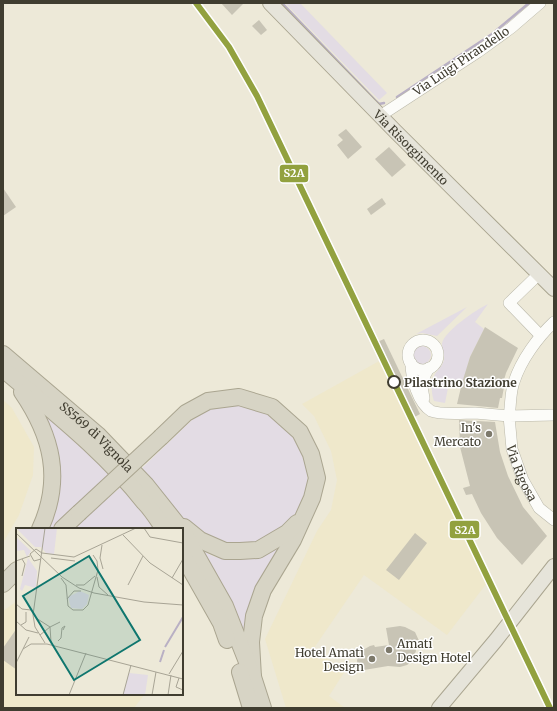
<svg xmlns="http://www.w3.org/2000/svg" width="557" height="711" viewBox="0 0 557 711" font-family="Merriweather,serif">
  <rect width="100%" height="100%" fill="#ede9d8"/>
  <g fill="#efe8cb">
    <path d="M381,360L427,449L490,579L447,635L364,575L314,648L345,671L329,696L345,708H286L265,639L317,531L331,510L337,480L331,451L314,416L302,404Z"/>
    <path d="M3,400L12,408L34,447L33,475L19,515L3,543Z"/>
    <path d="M17,601V694H145L134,708H3V611Z"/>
  </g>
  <g fill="#e3dce4">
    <path d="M285,3H300L387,93L379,100Z"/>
    <path d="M488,304L475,322L484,329L470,357L462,385L449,383L445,403L434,401C431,393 431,382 435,374C437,371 440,368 442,365C447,357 442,351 442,344C443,332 477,309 488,304Z"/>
    <path d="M467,307L437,336L422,333L416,334Z"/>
    <circle cx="422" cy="355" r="9"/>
    <path d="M240,404L269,412L292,431L306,457L308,486L298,514L283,532L255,545L230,547L190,527L141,469L192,420L213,407Z"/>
    <path d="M38,407L110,473L52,529H47L56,493Z"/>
    <path d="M122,486L157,529H72Z"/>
    <path d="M289,538L249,644L199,549L215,557L238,559L266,555Z"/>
  </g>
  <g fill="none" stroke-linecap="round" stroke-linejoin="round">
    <g stroke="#b9b0c4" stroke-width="2.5">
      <path d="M282,3L375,100L379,104L384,103"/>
      <path d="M397,97L492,34L529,3"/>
    </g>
  </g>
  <g fill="#c8c4b5">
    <path d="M221,3H244L232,15Z"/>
    <path d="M259,20L267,30L261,35L252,26Z"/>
    <path d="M346,129L362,147L348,159L337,145L343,140L338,135Z"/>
    <path d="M389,147L406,165L392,177L375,159Z"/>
    <path d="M3,188L16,207L3,216Z"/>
    <path d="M382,198L386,204L371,215L367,209Z"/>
    <path d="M485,327L518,348L506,373L502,387H504L502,398H500L498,408L457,404L462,383L470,357Z"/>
    <path d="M384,339L420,414L413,418L375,343Z"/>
    <path d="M459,420L495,422L500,452L508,476L523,507L547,536L522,565L497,538L481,513L472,494L466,495L463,488L470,486L460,447Z"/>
    <path d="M415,533L427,543L399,580L386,570Z"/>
    <path d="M400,626L405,627L415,632L420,643L414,644L416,651L411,662L407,665L400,667L388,666L358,671L357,660L361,651L370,646L374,645L375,647L389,645L386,628Z"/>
    <path d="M17,628V670L3,660V648Z"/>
  </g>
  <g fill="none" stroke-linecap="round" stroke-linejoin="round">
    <g stroke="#bab8aa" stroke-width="12">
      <g id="minor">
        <path d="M380,116L478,52L511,28L540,3"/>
        <path d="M539,274L509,303L540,335"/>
        <circle cx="423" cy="355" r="15"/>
        <path d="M411,363C411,378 418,403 431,411C440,415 464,413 475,413C486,414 498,415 509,416C511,406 510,392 514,382C521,360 538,337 554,322"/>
        <path d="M424,398C421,387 422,378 429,368"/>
        <path id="s1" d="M554,415L509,416L512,449L523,480L539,508L554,520"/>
      </g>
    </g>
    <g stroke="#aaa590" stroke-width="16">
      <g id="major">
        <path id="s2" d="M270,3L395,131L554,289"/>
        <path d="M439,708L496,640L554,566"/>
      </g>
    </g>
    <g stroke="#aaa590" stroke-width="18">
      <g id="highway">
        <path id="s3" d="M3,354L98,435L146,485L181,529"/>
        <path d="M3,369C52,411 104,451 144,502C152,510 158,520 164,529"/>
        <path d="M22,392C52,436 63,479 40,529"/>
        <path d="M161,437L186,413L208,401L239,397L272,407L300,432L311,454L317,478L312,498L293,540L263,590L254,616L251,642L253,677"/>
        <path d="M184,527L200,540L225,551H240L258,550L287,533L297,523"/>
        <path d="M62,529L79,513"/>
        <path d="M182,530L225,606L253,677L263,708"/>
        <path d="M182,554L221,623L227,640"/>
        <path d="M3,584L17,570"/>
        <path d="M240,672L251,708"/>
      </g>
    </g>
    <use href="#minor" stroke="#fcfcf9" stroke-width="11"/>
    <use href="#major" stroke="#e6e4da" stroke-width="14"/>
    <use href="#highway" stroke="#d7d4c5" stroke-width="16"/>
    <g stroke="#aaa590" stroke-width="18" stroke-linecap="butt">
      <path id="highway-bridge" d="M79,513L161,437"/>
    </g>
    <use href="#highway-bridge" stroke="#d7d4c5" stroke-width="16"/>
    <g stroke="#fff" stroke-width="9">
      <path id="rail-1" d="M196,3L229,47L257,96L550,708"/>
    </g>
    <use href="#rail-1" stroke="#92a13f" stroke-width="6"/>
  </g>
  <circle fill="#fff" stroke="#403d30" stroke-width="2" cx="394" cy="382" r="6"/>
  <g fill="#7d796b" stroke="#fff" stroke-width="1.5">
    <circle cx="489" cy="434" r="4"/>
    <circle cx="389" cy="650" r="4"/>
    <circle cx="372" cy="659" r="4"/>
  </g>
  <g text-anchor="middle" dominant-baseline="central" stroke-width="3" stroke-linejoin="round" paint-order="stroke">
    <g font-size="12" fill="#403d30" stroke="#fff">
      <text transform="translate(461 61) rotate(-34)">Via Luigi Pirandello</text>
      <text stroke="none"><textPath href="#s2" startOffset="202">Via Risorgimento</textPath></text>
      <text stroke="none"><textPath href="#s3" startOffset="125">SS569 di Vignola</textPath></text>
      <text stroke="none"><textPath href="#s1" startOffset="104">Via Rigosa</textPath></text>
    </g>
    <g font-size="12" font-weight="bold" fill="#403d30" stroke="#fff" text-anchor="start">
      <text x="404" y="382">Pilastrino Stazione</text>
    </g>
    <g font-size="12" fill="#403d30" stroke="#fff" text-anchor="end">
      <text x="481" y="427">In's<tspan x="481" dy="14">Mercato</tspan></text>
      <text x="397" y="643" text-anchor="start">Amatí<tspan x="397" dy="14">Design Hotel</tspan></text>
      <text x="364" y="652">Hotel Amatì<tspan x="364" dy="14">Design</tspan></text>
    </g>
  </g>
  <g transform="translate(16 528)">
    <rect width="167" height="167" fill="#ede9d8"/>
    <path d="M0,0H41L38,26L30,25L25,19H19ZM0,9L15,23L11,29L8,22L0,23ZM12,30L21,43L20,60L9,57L6,63L4,61ZM64,63L73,67L71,76L66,81L55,80L52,69ZM113,145L132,147L129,167H107Z" fill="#e3dce4"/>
    <path fill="none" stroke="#b9b0c4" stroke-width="2" d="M149,119L167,89M144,134L148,122"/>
    <path fill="none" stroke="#a8a495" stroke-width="1" d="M29,0L17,87L19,99L29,115M128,0L134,9L167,15M0,5L46,49L63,60L78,65L128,74L167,77M107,7L134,35L167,57M86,17L84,30L87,41M26,25L58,29L120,0M35,30L59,33M25,31L18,33L14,26L20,21L26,25M0,33L14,28M6,48L9,36L6,31M81,49L83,59L92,67M45,50L50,57L52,78L57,82H67L72,77L82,42L81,33L77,27M156,50L167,31M60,57H68L79,48M112,57L127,28M51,71L58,63H65M0,76L6,81L15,82M20,90L34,99L24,107M0,93L10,102L22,105M5,97L10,94V84M42,113L45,110L46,100L49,98L47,102M35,114L34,99L44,94M7,121L15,116H31L167,151M0,135L13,109M153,146L167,123M163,150L160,159L167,162M53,167L70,125M107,167L115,137M136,167L140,144M152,167L155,147"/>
    <path fill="#0f766e" fill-opacity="0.15" stroke="#0f766e" stroke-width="2" d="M73,28L124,112L58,152L7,68Z"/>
    <rect width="167" height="167" fill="none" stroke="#403d30" stroke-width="2"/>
  </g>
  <g stroke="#fff" stroke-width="1.5">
    <rect x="279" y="164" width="30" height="19" rx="4" fill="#92a13f"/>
    <rect x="449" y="520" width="31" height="19" rx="4" fill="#92a13f"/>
  </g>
  <g font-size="11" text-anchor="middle" font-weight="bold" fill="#fff">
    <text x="294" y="177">S2A</text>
    <text x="465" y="534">S2A</text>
  </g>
  <rect width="557" height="711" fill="none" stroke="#403d30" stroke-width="8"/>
</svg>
